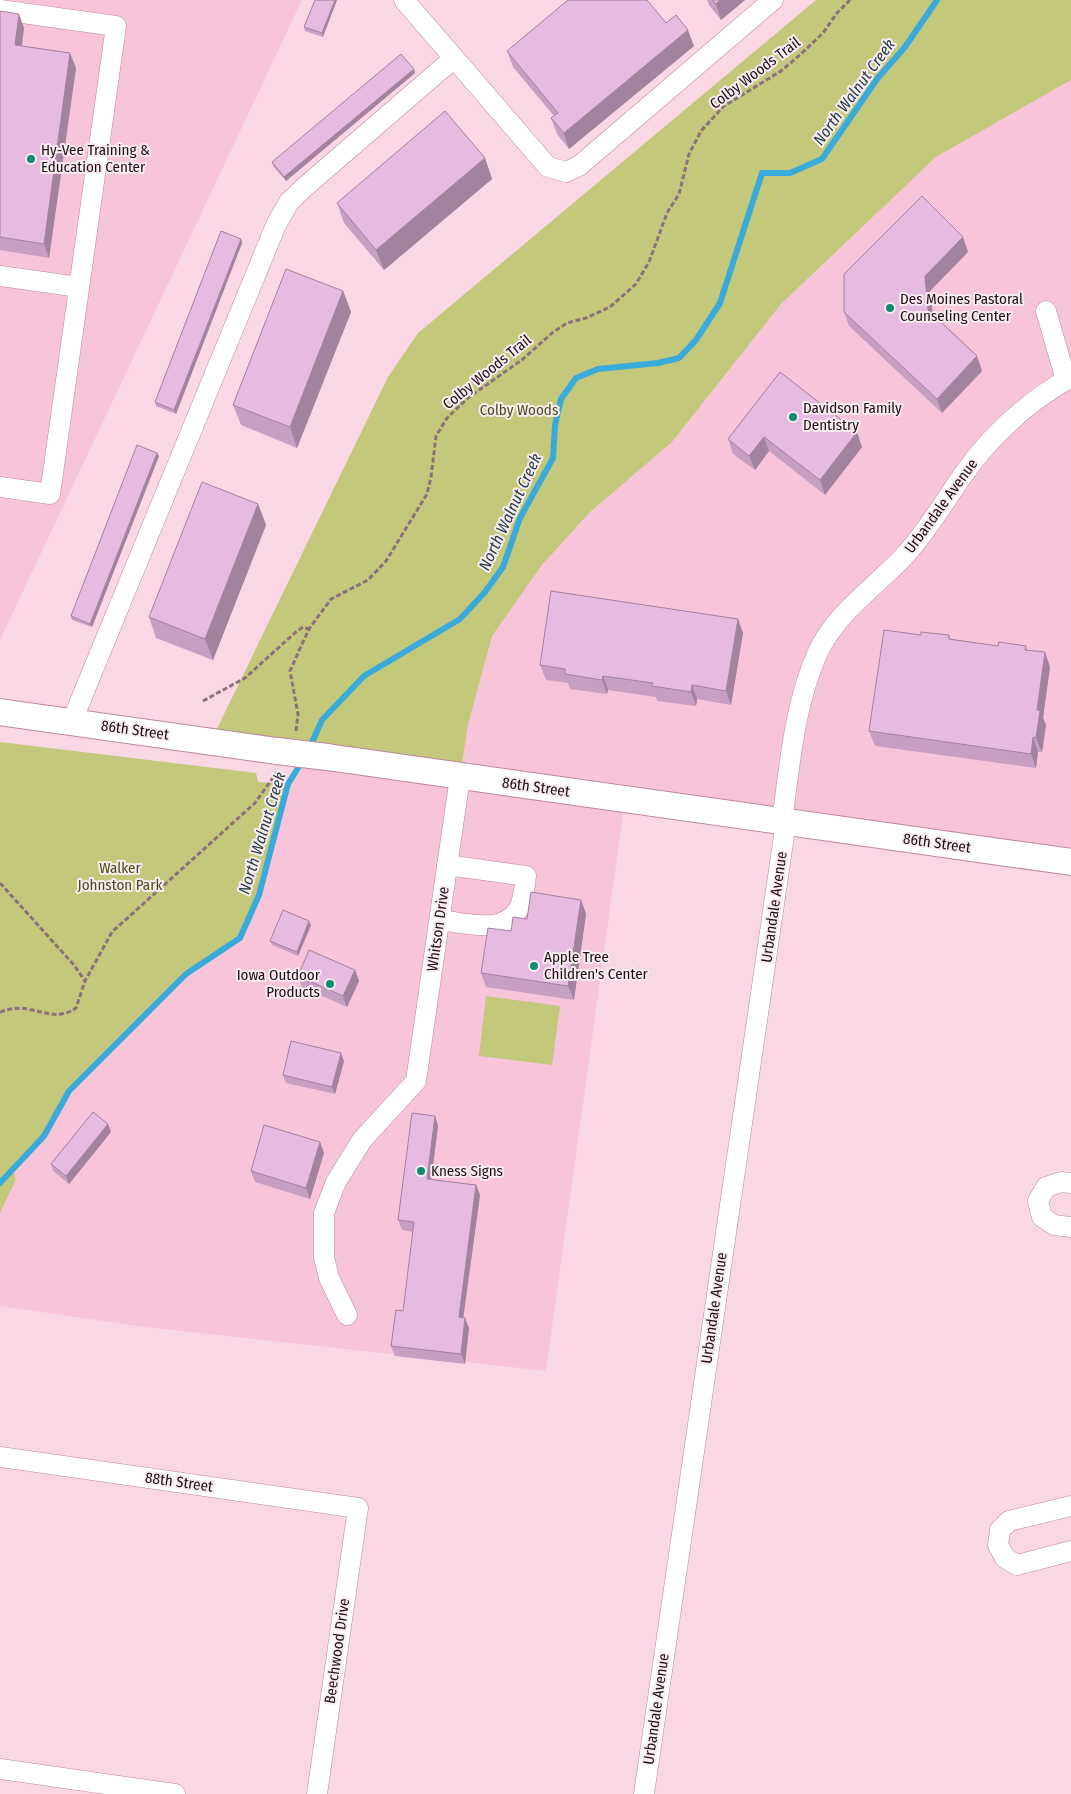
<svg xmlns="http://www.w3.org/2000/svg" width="1071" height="1794" viewBox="0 0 1071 1794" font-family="'Fira Sans Condensed',sans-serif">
  <rect width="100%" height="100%" fill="#fad7e5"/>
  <g fill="#f8c4da">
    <path d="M0,0H302L0,640Z"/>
    <path d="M1071,80V862L625,800L546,1371L145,1327L0,1306V1183L44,1136L69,1091L186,974L215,955L270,849L288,784L306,754L460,777L468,725L492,636L542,565L589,513L672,442L781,304L936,157Z"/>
  </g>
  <g fill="#c3c87b">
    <path d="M816,0H1071V80L936,157L781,304L672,442L589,513L542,565L492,636L468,725L460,777L211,741L388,377L418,333Z"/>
    <path d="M0,742L256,773L258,782L288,784L259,895L240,938L186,974L69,1091L44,1136L12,1170L16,1179L0,1213Z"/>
    <path d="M486,996L560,1006L552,1065L479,1056Z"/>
  </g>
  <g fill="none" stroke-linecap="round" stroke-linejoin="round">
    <g stroke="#3aaadb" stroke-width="6">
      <path d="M309,749L322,720L364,676L460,619L485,592L503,567L520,518L553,458L555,425L561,399L576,378L598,369L658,363L679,358L696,340L720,303L762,173H790L822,159L877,79L905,47L937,0"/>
      <path d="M0,1183L44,1136L69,1091L186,974L240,938L259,895L288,784L303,760"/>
    </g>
    <g stroke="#bc879e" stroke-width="21">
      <g id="minor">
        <path d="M404,0L548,167L566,172L579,166L773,0"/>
        <path d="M0,10L116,26L50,494L0,487"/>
        <path d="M0,276L79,287"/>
        <path d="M1046,311L1066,380"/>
        <path d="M72,721L276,225L289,202L307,185L453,59"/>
        <path d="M782,821C790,764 794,705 818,652C838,610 876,587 906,554C928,530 944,502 963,475C992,433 1028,402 1071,377"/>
        <path d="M440,920C465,923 510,937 521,903C524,895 525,885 526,876L447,865"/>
        <path d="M1071,1183L1061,1182L1046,1187L1038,1201L1042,1217L1054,1225L1071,1227"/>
        <path d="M347,1315L329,1278L324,1257V1213L336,1182L362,1140L416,1081L460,777"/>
        <path d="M0,1457L358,1508L317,1794"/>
        <path d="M1071,1506L1009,1521L1000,1530L998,1545L1005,1558L1017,1565L1071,1551"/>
        <path d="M0,1769L175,1794"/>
        <path d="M644,1794L786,822"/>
      </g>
    </g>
    <g stroke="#bc879e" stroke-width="28">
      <g id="major">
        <path d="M0,712L277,751"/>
        <path d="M327,757L1071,862"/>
      </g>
    </g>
    <g stroke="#8c717c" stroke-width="3" stroke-dasharray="5 2.5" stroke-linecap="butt">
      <path d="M203,701L245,678L297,631L303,627L309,629"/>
      <path d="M296,731L298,714L290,671L302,644L309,629L331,599L368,580L386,561L427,494L431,477L436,436L447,418L468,398L523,359L552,333L567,323L586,318L610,307L636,284L649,262L667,213L679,194L689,154L701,131L724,106L781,71L801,54L823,33L837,13L850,0"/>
      <path d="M0,883L74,965L85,981"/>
      <path d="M0,1012C9,1009 18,1007 27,1009C46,1012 58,1020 76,1008L85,981L112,932L255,803L277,772"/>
    </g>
    <use href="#minor" stroke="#fff" stroke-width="20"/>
    <use href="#major" stroke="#fff" stroke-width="26"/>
    <g stroke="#bc879e" stroke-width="28" stroke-linecap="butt">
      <path id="major-bridge" d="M277,751L327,757"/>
    </g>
    <use href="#major-bridge" stroke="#fff" stroke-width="26"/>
  </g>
  <g fill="#c7a0c1">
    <path d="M315,0L323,37L305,31L304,27Z"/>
    <path d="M707,0H745L721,20L709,5Z"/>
    <path d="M0,11L24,28L22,46L76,68L49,258L0,250Z"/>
    <path d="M666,23L694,46L569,149L557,134L551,118L554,116L513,67L507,51Z"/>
    <path d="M414,69L415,73L286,181L273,166L272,162Z"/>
    <path d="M485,158L492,179L384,270L344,223L337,203Z"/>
    <path d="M241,239L242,243L176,414L156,406L155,402Z"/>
    <path d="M968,252L930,291L933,314L977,356L982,371L942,413L849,326L844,312Z"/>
    <path d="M343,291L351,312L297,448L241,425L233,405Z"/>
    <path d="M780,372L862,447L825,495L769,451L755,470L733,454L728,439Z"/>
    <path d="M159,456L92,627L72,620L71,616Z"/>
    <path d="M258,504L266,525L213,660L156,638L149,617Z"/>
    <path d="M738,619L743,633L731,705L697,699L696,706L657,701L656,697L608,690L607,694L570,689L568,683L546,680L540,665Z"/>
    <path d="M921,635H949L950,639L998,646H1026L1027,650L1050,667L1043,718L1046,725L1042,752H1038L1036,768L875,746L869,731Z"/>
    <path d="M581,900L586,914L574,1000L486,987L481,973L511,931L527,919Z"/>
    <path d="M311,925L298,956L272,945L270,941Z"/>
    <path d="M355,970L359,981L347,1007L302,987L298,976Z"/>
    <path d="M344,1061L335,1094L286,1083L283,1075Z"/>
    <path d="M435,1116L438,1126L431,1180L476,1185L480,1195L463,1318H465L469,1328L465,1364L395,1356L391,1346L403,1311L413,1232L402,1230L398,1220Z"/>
    <path d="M108,1124L111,1132L69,1184L53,1171L51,1164Z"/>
    <path d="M320,1142L324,1153L310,1199L255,1182L251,1171Z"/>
  </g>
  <g fill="#a2829d">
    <path d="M335,0H337L323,37L322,33Z"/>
    <path d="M720,0H745L721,20L716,4Z"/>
    <path d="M19,14L24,28L20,59L15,45Z"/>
    <path d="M688,30L694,46L569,149L564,133Z"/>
    <path d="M70,53L76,68L49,258L44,244Z"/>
    <path d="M414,69L415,73L286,181L284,177Z"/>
    <path d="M485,158L492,179L384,270L376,250Z"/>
    <path d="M963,237L968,252L930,291L934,325L928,310L925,276Z"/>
    <path d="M241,239L242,243L176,414L174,410Z"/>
    <path d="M343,291L351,312L297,448L290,427Z"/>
    <path d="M977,356L982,371L942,413L937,399Z"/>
    <path d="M857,432L862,447L825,495L820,480Z"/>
    <path d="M764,437L769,451L755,470L749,456Z"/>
    <path d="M157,453L159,456L92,627L90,624Z"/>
    <path d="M258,504L266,525L213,660L205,639Z"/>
    <path d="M738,619L743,633L731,705L726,691Z"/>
    <path d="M1045,652L1050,667L1043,718L1046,725L1042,752L1036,738L1037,710Z"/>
    <path d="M603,676L608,690L607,694L602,680Z"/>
    <path d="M692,685L697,699L696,706L691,692Z"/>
    <path d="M1033,737L1038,752L1036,768L1031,754Z"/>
    <path d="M581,900L586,914L574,1000L568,986Z"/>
    <path d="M309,921L311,925L298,956L297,952Z"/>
    <path d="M355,970L359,981L347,1007L343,996Z"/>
    <path d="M341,1053L344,1061L335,1094L332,1087Z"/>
    <path d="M435,1116L438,1126L430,1189L427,1179Z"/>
    <path d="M108,1124L111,1132L69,1184L66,1176Z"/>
    <path d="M320,1142L324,1153L310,1199L306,1188Z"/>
    <path d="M476,1185L480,1195L462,1327L459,1317Z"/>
    <path d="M465,1318L469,1328L465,1364L461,1354Z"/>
  </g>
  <g fill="#e7bae0" stroke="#a2829d">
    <path d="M315,0H335L322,33L304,27Z"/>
    <path d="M568,0H647L666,23L676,15L688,30L564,133L551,118L558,113L507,51Z"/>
    <path d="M712,0H720L716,4Z"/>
    <path d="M0,11L19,14L15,45L70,53L44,244L0,237Z"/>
    <path d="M401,54L414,69L284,177L272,162Z"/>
    <path d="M445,111L485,158L376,250L337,203Z"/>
    <path d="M922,196L963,237L925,276L928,310L977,356L937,399L844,312V274Z"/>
    <path d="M221,231L241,239L174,410L155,402Z"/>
    <path d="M286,269L343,291L290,427L233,405Z"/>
    <path d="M780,372L857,432L820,480L764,437L749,456L728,439Z"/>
    <path d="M137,445L157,453L90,624L71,616Z"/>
    <path d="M202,482L258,504L205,639L149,617Z"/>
    <path d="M551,591L738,619L726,691L692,685L691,692L652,686L653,683L603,676L602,680L565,674V669L540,665Z"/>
    <path d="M884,630L921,635V632L949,635V639L998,646L999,642L1026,646L1025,650L1045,652L1037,710L1040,711L1036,738L1033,737L1031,754L869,731Z"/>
    <path d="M531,892L581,900L568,986L481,973L488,928L511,931L513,917L527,919Z"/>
    <path d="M283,910L309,921L297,952L270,941Z"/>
    <path d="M309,950L355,970L343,996L298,976Z"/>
    <path d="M291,1041L341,1053L332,1087L283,1075Z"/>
    <path d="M93,1112L108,1124L66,1176L51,1164Z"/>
    <path d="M412,1113L435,1116L427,1179L476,1185L459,1317L465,1318L461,1354L391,1346L396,1310L403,1311L414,1222L398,1220Z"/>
    <path d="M264,1125L320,1142L306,1188L251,1171Z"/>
  </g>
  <g fill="#118c70" stroke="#f8ecf0" stroke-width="2">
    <circle cx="31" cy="159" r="5"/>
    <circle cx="890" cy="308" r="5"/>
    <circle cx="793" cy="417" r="5"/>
    <circle cx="534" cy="966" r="5"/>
    <circle cx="330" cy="984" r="5"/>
    <circle cx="421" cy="1171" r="5"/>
  </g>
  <g text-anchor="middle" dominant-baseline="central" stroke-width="4" stroke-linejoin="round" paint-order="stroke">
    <g font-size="15" fill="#210e17" stroke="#f8ecf0">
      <text transform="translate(755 73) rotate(-37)">Colby Woods Trail</text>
      <text transform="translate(487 372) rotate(-39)">Colby Woods Trail</text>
      <text transform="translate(941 506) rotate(-54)">Urbandale Avenue</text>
      <text transform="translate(135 730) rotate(8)">86th Street</text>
      <text transform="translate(536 787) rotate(8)">86th Street</text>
      <text transform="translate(937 843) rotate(8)">86th Street</text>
      <text transform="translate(774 907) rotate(-82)">Urbandale Avenue</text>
      <text transform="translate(438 929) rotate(-82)">Whitson Drive</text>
      <text transform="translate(714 1308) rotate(-82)">Urbandale Avenue</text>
      <text transform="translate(179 1482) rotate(8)">88th Street</text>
      <text transform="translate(337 1651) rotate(-82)">Beechwood Drive</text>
      <text transform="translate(656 1709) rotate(-82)">Urbandale Avenue</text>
    </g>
    <g font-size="15" fill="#210e17" stroke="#f8ecf0" text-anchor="start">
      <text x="41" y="150">Hy-Vee Training &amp;<tspan x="41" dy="17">Education Center</tspan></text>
      <text x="900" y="299">Des Moines Pastoral<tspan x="900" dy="17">Counseling Center</tspan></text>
      <text x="803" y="408">Davidson Family<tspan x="803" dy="17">Dentistry</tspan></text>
      <text x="544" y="957">Apple Tree<tspan x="544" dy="17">Children's Center</tspan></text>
      <text x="320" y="975" text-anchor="end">Iowa Outdoor<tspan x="320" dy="17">Products</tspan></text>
      <text x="431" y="1171">Kness Signs</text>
    </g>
    <g font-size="15" fill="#4b4d19" stroke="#f8ecf0">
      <text x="519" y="410">Colby Woods</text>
      <text x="120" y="868">Walker<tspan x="120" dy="17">Johnston Park</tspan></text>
    </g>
    <g font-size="16" font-style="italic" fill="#253d49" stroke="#f8ecf0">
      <text transform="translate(854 92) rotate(-54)">North Walnut Creek</text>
      <text transform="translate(510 512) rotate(-65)">North Walnut Creek</text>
      <text transform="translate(262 833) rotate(-73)">North Walnut Creek</text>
    </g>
  </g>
</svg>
